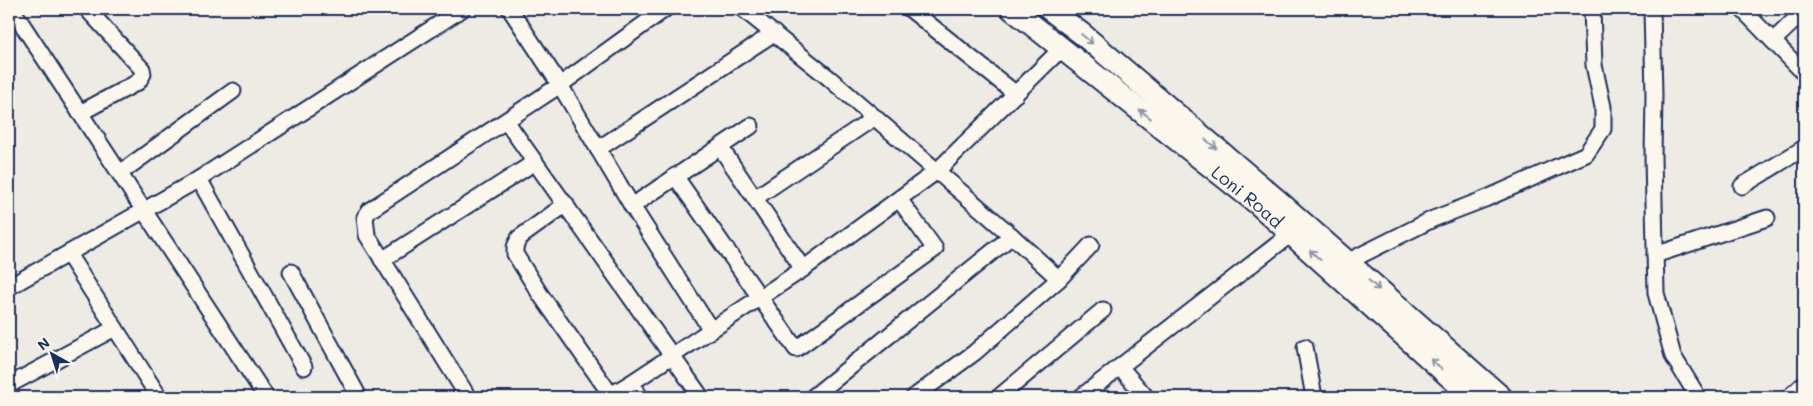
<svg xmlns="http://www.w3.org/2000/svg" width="1813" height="406" viewBox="0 0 1813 406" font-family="Mali,sans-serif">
  <rect width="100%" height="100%" fill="#eeebe4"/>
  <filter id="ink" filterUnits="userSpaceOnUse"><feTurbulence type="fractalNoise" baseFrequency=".02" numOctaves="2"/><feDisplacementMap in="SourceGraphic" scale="10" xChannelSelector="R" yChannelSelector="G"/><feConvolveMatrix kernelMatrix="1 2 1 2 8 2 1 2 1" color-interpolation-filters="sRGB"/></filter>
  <g filter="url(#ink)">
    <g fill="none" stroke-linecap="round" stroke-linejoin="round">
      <g stroke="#1b2f5e" stroke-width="19">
        <g id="minor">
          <path d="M12,9L266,397"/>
          <path d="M510,9L560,85L632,206L711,330"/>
          <path d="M743,9L829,78L1012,236L1059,279"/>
          <path d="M910,9L1016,94"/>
          <path d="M1652,9L1654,95L1653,157L1656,293L1673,356L1698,397"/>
          <path d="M1742,9L1804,73"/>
          <path d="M1773,41L1804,11"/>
          <path d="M80,113L138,82L143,74L142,69L87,9"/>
          <path d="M506,121L701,397"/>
          <path d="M720,147L803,269"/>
          <path d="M598,149L774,33"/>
          <path d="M120,173L233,91"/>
          <path d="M675,176L796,349L935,249L899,199"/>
          <path d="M199,179L304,367"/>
          <path d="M1742,186L1804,148"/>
          <path d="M755,198L875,117"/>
          <path d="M566,204L519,238L515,247V254L540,294L611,395"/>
          <path d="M632,206L751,126"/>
          <path d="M68,254L159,397"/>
          <path d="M1655,255L1767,218"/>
          <path d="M382,260L535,162"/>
          <path d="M1347,262L1433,219L1485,199L1586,154L1603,129V107L1594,65L1592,9"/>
          <path d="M291,272L359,397"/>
          <path d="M9,287L199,179L462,9"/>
          <path d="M1305,347L1314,397"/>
          <path d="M1120,367L1146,397"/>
          <path d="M631,383L640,397"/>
          <path d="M9,385L115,328"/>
          <path d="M468,397L367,235L365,217L370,210L560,85L665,9"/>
          <path d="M607,397L631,383L803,269L937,171L1062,48"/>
          <path d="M813,397L1012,236"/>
          <path d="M914,397L974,353L1059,279L1091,245"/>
          <path d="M999,397L1103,310"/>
          <path d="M1081,397L1292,233"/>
        </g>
      </g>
      <g stroke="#1b2f5e" stroke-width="22">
        <path id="major" d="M1792,397L1804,386"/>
      </g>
      <g stroke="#1b2f5e" stroke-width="25">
        <g id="highway">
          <path id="s1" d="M1012,9L1258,204L1472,397"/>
          <path d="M1049,9L1082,34L1277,200L1501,397"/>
        </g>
      </g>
      <use href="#minor" stroke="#fbf7ec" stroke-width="15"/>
      <use href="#major" stroke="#fbf7ec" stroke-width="19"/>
      <use href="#highway" stroke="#fbf7ec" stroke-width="21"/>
    </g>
    <defs><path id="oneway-shaft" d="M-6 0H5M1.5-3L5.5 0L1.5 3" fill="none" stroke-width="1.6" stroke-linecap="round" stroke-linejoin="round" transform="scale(1.25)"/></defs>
    <g stroke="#8b93a5">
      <use href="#oneway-shaft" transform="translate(1087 39) rotate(40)"/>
      <use href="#oneway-shaft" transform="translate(1145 114) rotate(-142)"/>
      <use href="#oneway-shaft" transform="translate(1211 144) rotate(40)"/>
      <use href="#oneway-shaft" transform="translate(1315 255) rotate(-138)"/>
      <use href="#oneway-shaft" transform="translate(1374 285) rotate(41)"/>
      <use href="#oneway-shaft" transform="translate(1436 364) rotate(-138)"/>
    </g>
  </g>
  <g text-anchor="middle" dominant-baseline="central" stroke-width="5" stroke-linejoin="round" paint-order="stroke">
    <g font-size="18" fill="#1b2f5e" stroke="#fbf7ec">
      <text stroke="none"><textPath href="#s1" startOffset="301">Loni Road</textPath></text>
    </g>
  </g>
  <rect width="1813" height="406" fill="none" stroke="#fbf7ec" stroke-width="30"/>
  <rect x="15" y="15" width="1783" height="376" fill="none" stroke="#1b2f5e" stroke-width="2" filter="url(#ink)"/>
  <g transform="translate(52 354) rotate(321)" stroke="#fbf7ec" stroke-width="4" paint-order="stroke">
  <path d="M0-4L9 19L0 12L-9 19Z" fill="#1b2f5e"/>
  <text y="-8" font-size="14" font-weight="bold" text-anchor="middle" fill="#1b2f5e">N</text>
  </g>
</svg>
